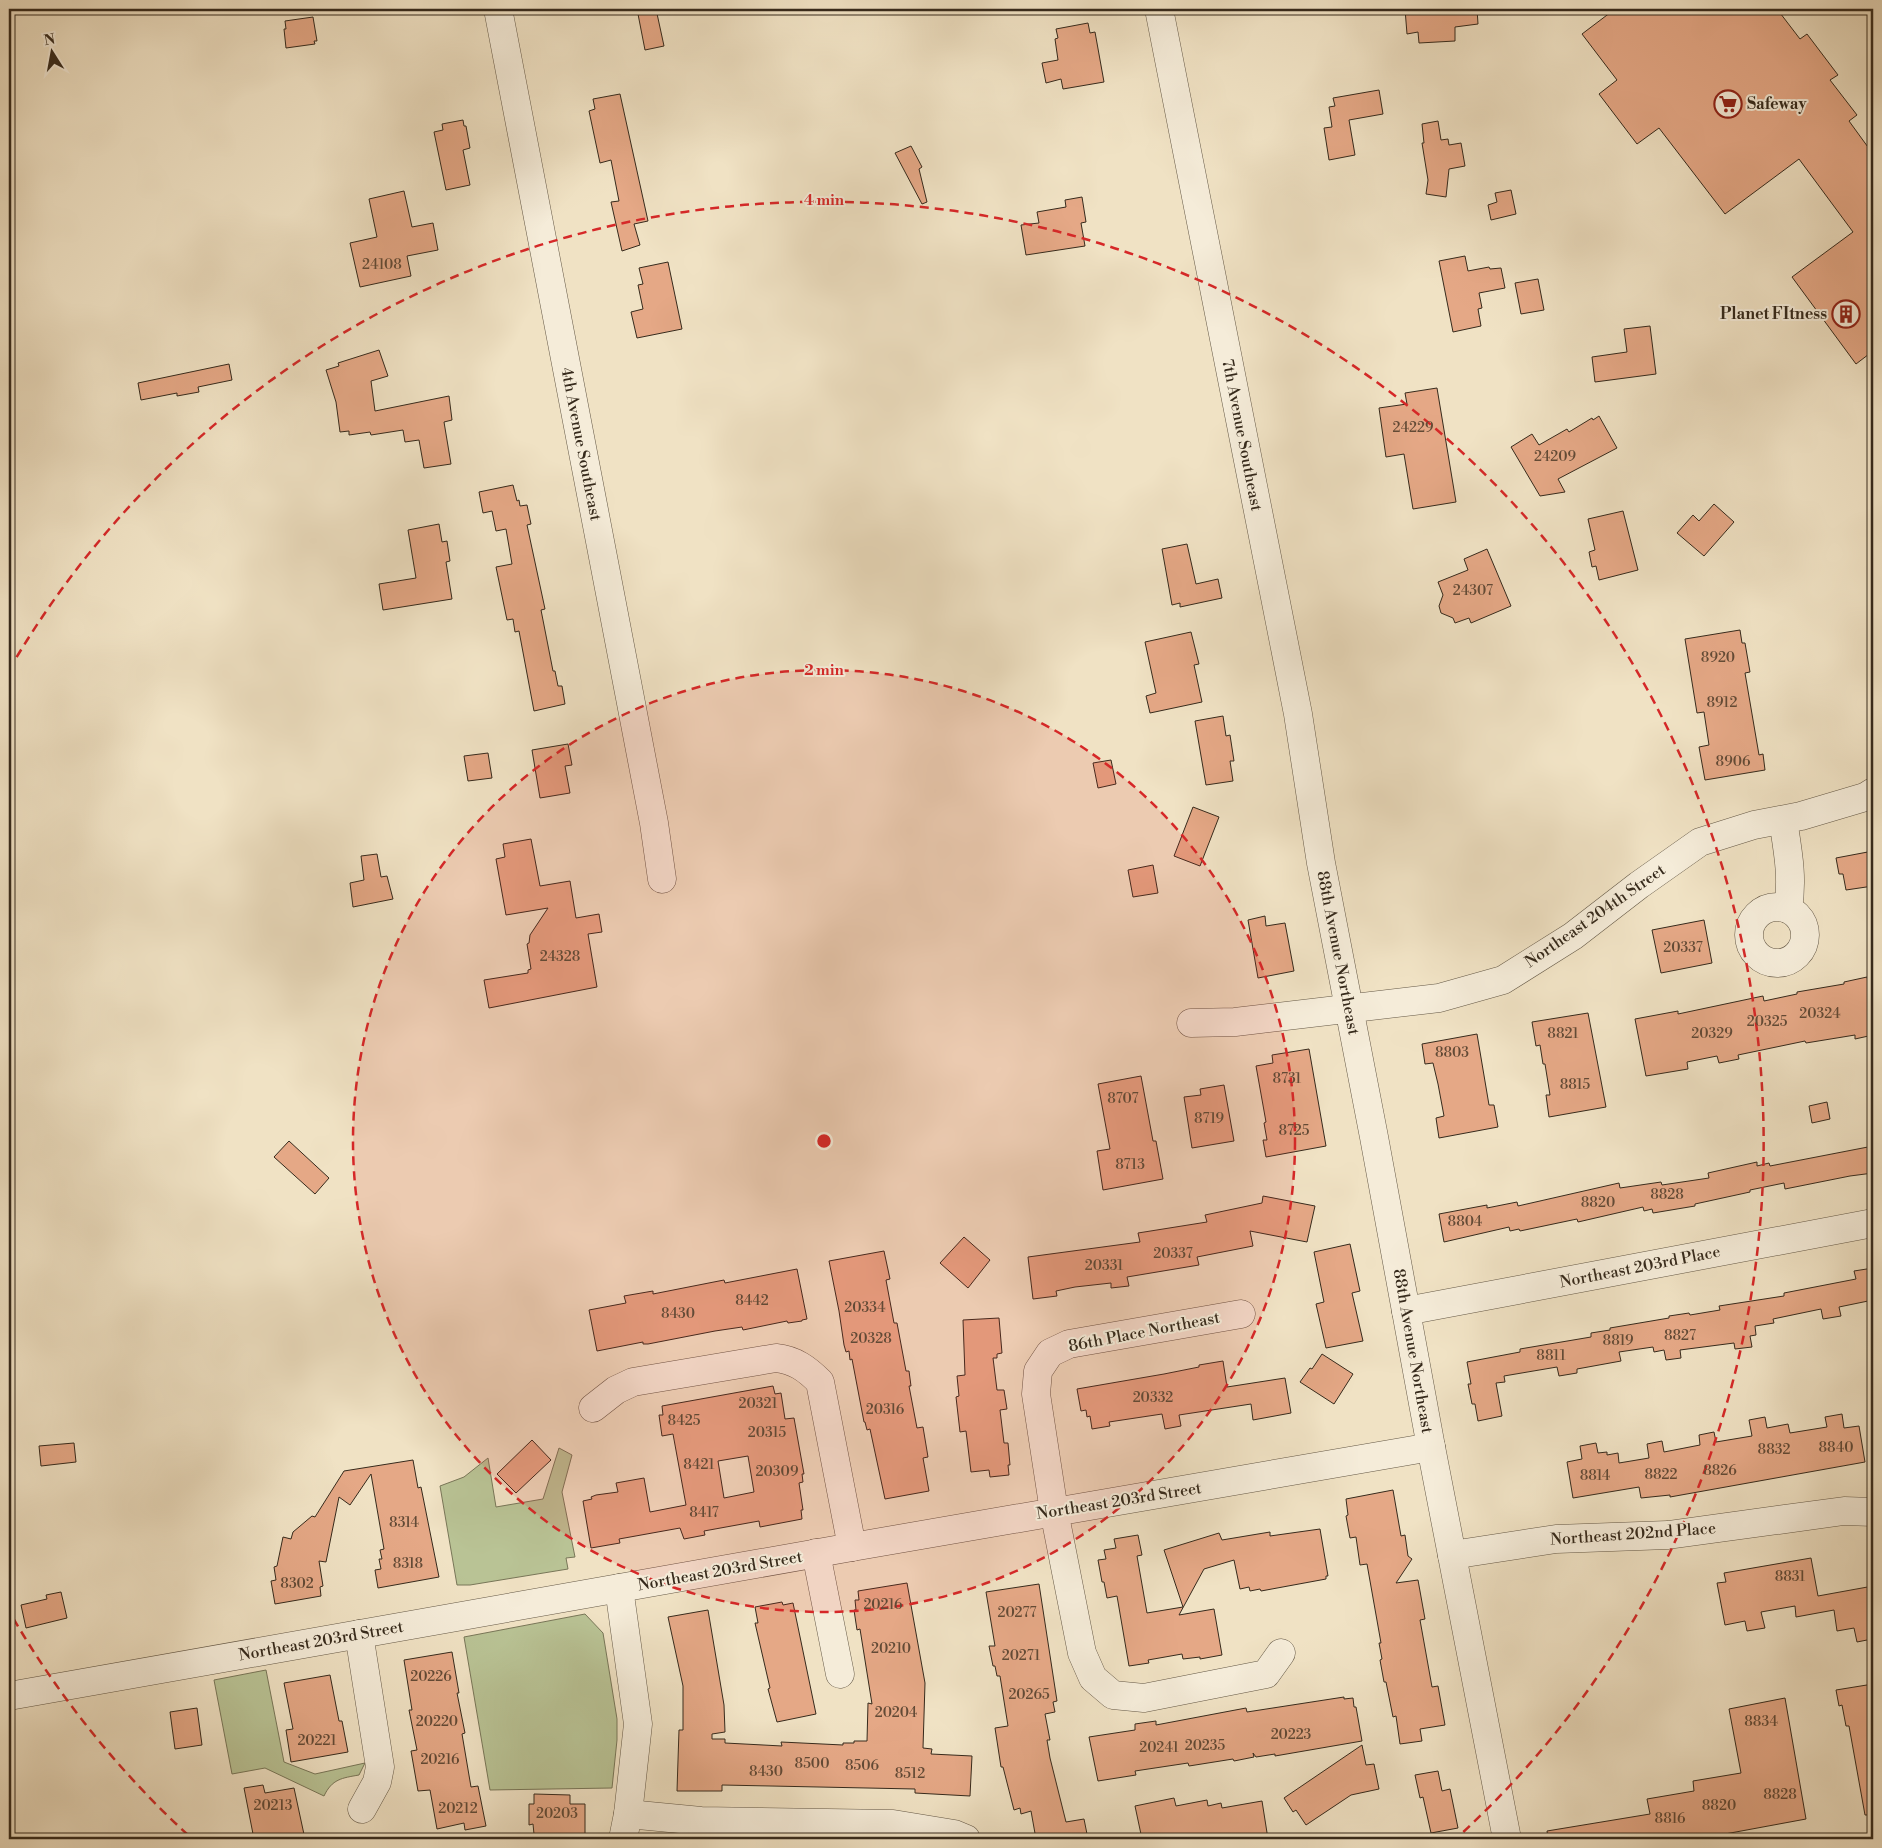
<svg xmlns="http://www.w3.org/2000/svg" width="1882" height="1848" viewBox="0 0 1882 1848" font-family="'Libre Bodoni',serif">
  <rect width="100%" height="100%" fill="#f0e2c4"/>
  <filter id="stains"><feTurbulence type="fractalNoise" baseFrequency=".004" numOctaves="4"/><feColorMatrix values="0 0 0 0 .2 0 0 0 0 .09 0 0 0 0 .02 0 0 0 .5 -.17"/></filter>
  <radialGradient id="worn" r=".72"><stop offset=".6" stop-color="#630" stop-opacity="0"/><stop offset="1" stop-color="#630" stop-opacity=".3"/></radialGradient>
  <g fill="#b9c395" stroke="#787658">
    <path d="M559,1448L572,1455L562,1492L575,1557L566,1558L568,1569L470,1585H457L440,1486L464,1477L488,1458L496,1507L543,1499Z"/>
    <path d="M585,1614L603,1633L617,1719V1740L612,1788L490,1790L464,1637Z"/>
    <path d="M266,1670L284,1762L315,1774L365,1763L359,1775C342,1778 332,1779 324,1796L265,1768L232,1774L214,1680Z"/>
  </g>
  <g fill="#e5a886" stroke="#362a1c" fill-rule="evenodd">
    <path d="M637,9H656L664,46L645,50Z"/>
    <path d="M1405,9H1477L1478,24L1455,27V41L1419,43L1418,32L1407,34Z"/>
    <path d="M1615,9H1777L1800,39L1807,34L1838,75L1830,80L1857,115L1849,121L1873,154V351L1856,364L1792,277L1853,232L1799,159L1725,214L1659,128L1637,144L1599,94L1617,80L1582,34Z"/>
    <path d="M313,17L317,41H314L315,44L286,48L284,29H286L285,21Z"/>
    <path d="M1088,23L1090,33L1095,32L1104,82L1063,89L1061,79L1046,83L1042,63L1058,60L1055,39L1058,38L1056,29Z"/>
    <path d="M1379,90L1383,114L1349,120L1355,155L1329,160L1324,128L1332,127L1329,107L1335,106L1333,98Z"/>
    <path d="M620,94L648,221L634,224L640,245L622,251L611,202L619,201L611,160L600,163L589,111L595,109L593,99Z"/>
    <path d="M463,120L464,126H466L470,148L463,150L470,185L446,190L434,132L443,130L442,124Z"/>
    <path d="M1438,121L1441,140L1448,139L1449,145L1461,143L1465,166L1449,169L1446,197L1426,194L1428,180L1422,143H1424L1422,124Z"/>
    <path d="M911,146L922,167L919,169L927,202L922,204L895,153Z"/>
    <path d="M1511,190L1516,214L1491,220L1488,205L1497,202L1495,193Z"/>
    <path d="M404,191L412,227L433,223L438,250L407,256L411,276L360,287L350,243L377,237L369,199Z"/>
    <path d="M1082,197L1086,222L1081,223L1085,246L1026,255L1021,225L1039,223L1037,212L1066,207L1065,200Z"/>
    <path d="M1465,256L1468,271L1489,267L1490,269L1501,268L1505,288L1479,293L1482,308L1478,309L1481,326L1453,332L1439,261Z"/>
    <path d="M668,262L682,329L637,338L631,312L643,309L638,285L643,284L639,268Z"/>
    <path d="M1538,279L1544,310L1521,314L1515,283Z"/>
    <path d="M1650,326L1656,374L1595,382L1592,357L1627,352L1624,329Z"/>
    <path d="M379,350L388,376L371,381L375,411L449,396L452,420L444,422L451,464L424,468L419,440L405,442L403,430L371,435L370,432L349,435V431L340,432L336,402L326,370L339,366L338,363Z"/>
    <path d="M229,364L232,380L198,387L199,392L177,396V393L141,400L138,383Z"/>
    <path d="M1437,388L1456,502L1413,509L1404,454L1386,457L1379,408L1407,404L1405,393Z"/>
    <path d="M1599,416L1617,448L1558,479L1565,492L1540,496L1511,447L1532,434L1539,445L1567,429L1569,432L1592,418L1593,420Z"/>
    <path d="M513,485L517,501L519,500L520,506L527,505L531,524L527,525L545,609L541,610L553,671H555L558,686H562L565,704L534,711L519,631L515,632L513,619L507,620L496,567L512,564L506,529L496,531L492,511L483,513L479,492Z"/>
    <path d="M1714,504L1734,522L1704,556L1677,533L1693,515L1699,521Z"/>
    <path d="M1623,511L1638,570L1599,580L1596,566L1592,567L1589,552L1595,550L1588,519Z"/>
    <path d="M439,524L442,542L447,541L450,561L446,562L452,599L383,610L379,584L416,578L408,530Z"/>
    <path d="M1187,544L1196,584L1218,579L1222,598L1180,607V603L1172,605L1162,549Z"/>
    <path d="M1487,549L1511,606L1471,623L1469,618L1455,623L1453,618L1441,613L1439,606L1443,595L1438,582L1468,570L1464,559Z"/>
    <path d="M1740,630L1742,643H1745L1750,672L1745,673L1759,755L1763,754L1765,770L1705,780L1699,747L1709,745L1704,712L1697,713L1685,639Z"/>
    <path d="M1191,632L1199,664L1194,665L1202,702L1150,713L1146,696L1156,693L1145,642Z"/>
    <path d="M1223,716L1226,736L1230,735L1234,761H1230L1233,781L1206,785L1195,721Z"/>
    <path d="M568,744L572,765L565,766L570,793L540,798L532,750Z"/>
    <path d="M488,753L492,778L468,781L464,756Z"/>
    <path d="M1111,760L1116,784L1098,788L1093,763Z"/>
    <path d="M1193,807L1219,817L1200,866L1174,856Z"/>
    <path d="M531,839L540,886L570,881L576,918L599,914L602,932L588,934L597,987L489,1008L484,980L528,973V970L531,969L527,944L529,943L530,935L548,908L506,915L496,859L505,857L503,844Z"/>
    <path d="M1873,851V886L1846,890L1843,874H1839L1836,858Z"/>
    <path d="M377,854L381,877L387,876L393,899L353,907L350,883L364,880L361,856Z"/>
    <path d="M1153,865L1158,893L1133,897L1128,870Z"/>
    <path d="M1265,916L1266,926L1285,923L1294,971L1258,978L1248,920Z"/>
    <path d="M1704,920L1712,963L1661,973L1652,930Z"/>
    <path d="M1867,977L1868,981L1873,980V1035L1855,1039V1035L1806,1043L1805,1041L1738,1055L1739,1059L1719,1063L1717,1056L1687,1062L1688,1069L1646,1076L1635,1019L1678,1011V1014L1763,996L1764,1001L1797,994V992L1844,984V982Z"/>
    <path d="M1588,1013L1606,1107L1549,1117L1546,1095H1550L1545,1064H1543L1540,1045L1536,1046L1532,1022Z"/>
    <path d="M1477,1034L1489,1105H1494L1498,1127L1439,1138L1436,1118L1444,1116L1438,1084L1433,1063L1425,1064L1422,1044Z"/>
    <path d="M1309,1049L1326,1146L1266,1157L1263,1140H1267L1264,1123L1266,1122L1256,1066L1273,1063L1272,1055Z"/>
    <path d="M1141,1076L1153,1141H1156L1163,1179L1103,1190L1097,1151L1110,1149L1098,1084Z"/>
    <path d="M1224,1085L1234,1141L1192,1148L1184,1097L1201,1095L1200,1089Z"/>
    <path d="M1827,1102L1830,1119L1812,1123L1809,1106Z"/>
    <path d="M289,1141L329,1178L315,1194L274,1157Z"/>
    <path d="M1873,1146V1173L1850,1176L1785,1189L1784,1183L1750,1190V1192L1695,1204V1206L1653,1213L1652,1209L1644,1211L1643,1207L1578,1222L1577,1219L1520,1231L1519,1229L1510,1231L1509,1227L1444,1242L1439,1214L1487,1205V1208L1517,1202L1518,1206L1619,1183L1620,1188L1661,1182L1662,1185L1709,1178L1708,1173L1757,1162V1166L1769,1163L1770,1166Z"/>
    <path d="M1263,1196L1315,1206L1307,1242L1250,1231L1253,1246L1197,1257L1199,1265L1127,1277L1129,1286L1111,1288V1283L1075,1287L1056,1291L1057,1296L1033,1299L1028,1257L1140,1242L1138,1233L1207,1222L1205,1215L1262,1203Z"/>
    <path d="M964,1237L990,1260L968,1288L940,1263Z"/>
    <path d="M1350,1244L1360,1291L1352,1293L1363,1341L1326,1348L1316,1304L1324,1302L1314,1252Z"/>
    <path d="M884,1251L890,1279L886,1280L894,1323H897L906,1371H909L911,1386H909L917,1428L923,1427L928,1457L923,1458L929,1491L885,1499L870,1429L867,1430L865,1422H864L852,1359L850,1360L849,1351L846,1352L844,1345L839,1311L829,1261Z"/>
    <path d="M1873,1268V1300L1839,1307L1841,1316L1823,1319L1821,1309L1773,1319L1774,1323L1755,1326L1756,1335L1750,1336L1752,1347L1735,1349L1734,1343L1680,1350L1681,1358L1666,1360L1664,1350L1654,1352L1653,1347L1619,1352L1621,1361L1577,1369V1373L1559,1376L1557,1367L1504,1376L1505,1382L1496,1383L1502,1416L1478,1421L1475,1404H1472L1468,1384H1471L1467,1362L1520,1352V1349L1591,1337V1333L1610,1330V1328L1669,1318V1316L1689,1313L1690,1315L1720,1310L1719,1306L1784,1296V1293L1856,1279L1854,1271Z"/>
    <path d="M797,1269L807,1319L802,1320V1321L788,1323L787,1321L743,1330L742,1327L715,1331L648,1344H643V1342L597,1351L589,1310L626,1303L624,1296L653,1291V1294L724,1280L725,1283Z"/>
    <path d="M999,1318L1002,1353L997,1354V1358H993L997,1390H1004L1007,1409L1000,1410L1004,1443H1008L1010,1465H1008L1009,1475L990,1477L989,1470L971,1472L966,1431L960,1432L956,1397L959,1396L957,1376L965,1375L963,1320Z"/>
    <path d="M1322,1354L1353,1374L1334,1404L1300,1382L1310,1368L1312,1369Z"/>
    <path d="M1223,1361L1227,1387L1285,1378L1291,1413L1253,1420L1251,1404L1179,1415L1181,1426L1165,1429L1162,1414L1109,1422L1110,1426L1092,1429L1090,1416L1087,1417L1086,1410L1081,1411L1077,1389L1164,1374L1199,1367V1365Z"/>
    <path d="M773,1386L775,1394L781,1393L785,1419L794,1418L804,1474H802L803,1482L799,1483L803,1510H801L802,1519L760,1527L759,1521L704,1531L705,1535L684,1539L680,1528L619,1539L620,1543L591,1548L583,1501L592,1499L591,1497L596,1495L618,1492L616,1483L644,1478L650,1512L686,1505L673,1434L662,1436L659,1415H663L662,1406ZM748,1456L754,1492L724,1498L718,1461Z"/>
    <path d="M1842,1414L1844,1428L1859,1426L1865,1462L1670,1497V1495L1641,1498L1639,1487L1573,1498L1567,1462L1582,1459L1580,1446L1596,1443L1598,1453L1607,1452V1455L1618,1453L1619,1463L1649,1458L1647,1444L1662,1441L1664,1452L1700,1445L1699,1435L1714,1432L1716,1442L1752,1436L1749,1420L1765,1417L1767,1428L1788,1424L1790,1433L1827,1427L1825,1417Z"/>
    <path d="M532,1440L551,1460L516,1493L497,1474Z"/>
    <path d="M74,1443L76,1462L41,1466L39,1446Z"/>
    <path d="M413,1460L418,1488L421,1487L439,1577L378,1588L375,1570L381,1569L379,1559H382L380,1550L384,1549L371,1474L350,1505L339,1497L326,1562L319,1561L323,1586L320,1587L321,1596L275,1604L271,1581L276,1580L274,1567L277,1566L283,1537L291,1539L293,1532L312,1516L315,1517L344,1471Z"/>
    <path d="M1393,1490L1401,1536L1405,1535L1408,1556L1412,1559L1396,1583L1418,1580L1425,1619L1420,1620L1432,1687L1438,1686L1445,1725L1420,1729L1422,1741L1400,1744L1396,1716L1393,1717L1386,1682H1384L1380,1660L1382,1659L1379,1643H1381L1367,1564L1360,1565L1356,1537L1350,1538L1346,1516L1348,1515L1346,1499Z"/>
    <path d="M1320,1529L1328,1576H1326V1579L1261,1591L1260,1589L1250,1591L1249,1587L1240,1589L1234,1560L1204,1569L1179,1615L1214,1609L1222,1655L1200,1659V1657L1183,1659L1182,1654L1148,1660L1149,1663L1129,1666L1117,1596L1107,1598L1104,1582H1102L1098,1560L1106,1559L1104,1550L1116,1548L1114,1539L1138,1535L1142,1555L1137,1556L1147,1613L1183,1607L1164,1550L1219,1533L1222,1540L1270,1532V1536Z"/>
    <path d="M1811,1558L1818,1596L1873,1586V1624L1870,1625L1872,1639L1857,1642L1854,1628L1837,1631L1834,1610L1796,1617L1795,1606L1761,1612L1765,1628L1747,1631L1745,1621L1725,1625L1717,1583L1726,1582L1724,1573Z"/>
    <path d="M907,1583L925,1683L923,1748L932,1749L931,1754L972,1756L970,1796L915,1793V1789L722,1785V1791H677L679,1730H683V1686L668,1617L708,1610L724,1705L725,1732L712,1734V1739H725V1743L782,1746L781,1742L843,1745V1743H854V1741H867L868,1703L872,1704L860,1629L857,1630L854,1610H856L855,1600H859L858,1591Z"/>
    <path d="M1039,1584L1057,1701L1053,1702L1055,1712L1045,1714L1050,1740H1047L1050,1758L1066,1822L1084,1819L1088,1839H1036L1031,1811L1021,1814L1020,1808L1014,1810L1003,1767H1001L995,1728L1008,1726L1000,1676H997L995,1666H993L989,1646H995L986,1592Z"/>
    <path d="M61,1592L67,1618L26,1628L21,1605L47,1599L46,1595Z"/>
    <path d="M782,1602L783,1605L793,1603L816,1714L777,1722L768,1689L770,1688L755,1623H758L755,1607Z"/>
    <path d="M452,1652L459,1693H457L465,1733L462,1734L471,1787L478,1786L486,1826L465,1830L464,1823L437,1829L430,1790L418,1791L411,1751L417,1750L409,1710H412L404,1660Z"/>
    <path d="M330,1675L339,1721H342L348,1752L291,1762L286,1730L293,1729L284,1683Z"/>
    <path d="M1873,1684V1815H1865L1849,1726H1846L1842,1705L1839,1706L1836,1690Z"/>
    <path d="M1344,1697V1699L1353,1698L1354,1707H1356L1362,1741L1275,1756V1754L1256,1757L1253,1753L1254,1757L1234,1761L1233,1759L1189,1766L1188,1763L1135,1771L1136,1775L1098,1781L1089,1737L1135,1730V1724L1156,1721V1725L1246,1708L1247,1712Z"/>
    <path d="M1785,1698L1806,1819L1698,1839H1548L1547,1831L1650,1814L1647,1799L1694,1791L1693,1781L1741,1773L1729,1709Z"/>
    <path d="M197,1708L202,1745L175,1749L170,1712Z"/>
    <path d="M1362,1745L1366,1765L1374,1764L1379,1789L1351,1795L1306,1825L1296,1810L1293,1812L1284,1798Z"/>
    <path d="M1438,1771L1442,1791L1450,1789L1458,1828L1431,1833L1423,1797L1420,1798L1415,1775Z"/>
    <path d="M263,1785L265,1793L294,1788L305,1839H254L244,1788Z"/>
    <path d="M534,1794L570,1795V1804H585V1834H534L533,1824L529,1825V1804H534Z"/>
    <path d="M1174,1798L1176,1806L1207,1800L1208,1806L1221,1803L1222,1808L1262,1801L1268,1839H1197L1196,1836L1180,1839H1142L1135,1806Z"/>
  </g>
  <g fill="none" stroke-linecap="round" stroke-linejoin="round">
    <g stroke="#645846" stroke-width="29">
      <g id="minor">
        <path d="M498,9L654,823L662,879"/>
        <path d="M1159,9L1298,714L1321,863L1374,1137L1431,1447L1507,1839"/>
        <path d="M1783,820C1788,852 1793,877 1788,909"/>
        <circle cx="1777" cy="935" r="28"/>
        <path d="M1191,1023L1235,1022L1439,998L1503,980L1573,936L1639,885L1700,842L1754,825L1801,816L1865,797L1873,792"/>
        <path d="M1406,1311L1873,1223"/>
        <path d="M1241,1314L1069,1344L1050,1353L1038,1371L1036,1394L1054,1511L1082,1653L1093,1678L1113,1695L1144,1698L1266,1674L1281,1653"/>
        <path d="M593,1408L616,1390L633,1382L776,1358C795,1360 807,1369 820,1382L852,1547"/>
        <path d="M816,1553L840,1674"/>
        <path d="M1452,1555L1556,1539L1668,1535L1844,1511L1873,1512"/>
        <path d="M619,1588L638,1724L628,1814L623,1839"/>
        <path d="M359,1634L380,1767L377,1782L362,1809"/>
        <path d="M9,1696L852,1547L1431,1447"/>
        <path d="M628,1814L701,1821L893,1824L954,1834L966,1839"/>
      </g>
    </g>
    <use href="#minor" stroke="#f5ecd9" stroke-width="28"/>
  </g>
  <circle cx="824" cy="1141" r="471" fill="#d62828" fill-opacity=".12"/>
  <g fill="none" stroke="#d62828" stroke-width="2.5" stroke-dasharray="9 6">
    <circle cx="824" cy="1141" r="471"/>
    <path d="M188 1835A941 941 0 0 1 9 1611M9 670A941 941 0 1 1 1460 1835"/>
  </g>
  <defs>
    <g id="supermarket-ring" transform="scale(1.4375)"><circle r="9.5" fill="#f5ecd9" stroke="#8f2418" stroke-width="1.5"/><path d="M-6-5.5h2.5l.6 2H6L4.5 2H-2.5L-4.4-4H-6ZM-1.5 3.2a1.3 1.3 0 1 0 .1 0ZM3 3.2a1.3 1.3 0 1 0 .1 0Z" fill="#8f2418"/></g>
    <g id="building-ring" transform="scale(1.4375)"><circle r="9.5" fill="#f5ecd9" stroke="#8f2418" stroke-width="1.5"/><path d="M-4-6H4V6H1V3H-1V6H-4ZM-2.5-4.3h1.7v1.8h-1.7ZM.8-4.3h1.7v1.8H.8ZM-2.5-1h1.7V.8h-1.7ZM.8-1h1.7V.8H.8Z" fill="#8f2418"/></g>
  </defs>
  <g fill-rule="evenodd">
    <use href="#supermarket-ring" x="1728" y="104"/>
    <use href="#building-ring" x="1846" y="314"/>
  </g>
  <g text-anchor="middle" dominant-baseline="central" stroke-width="4" stroke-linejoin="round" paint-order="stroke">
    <g font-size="14" fill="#624a36">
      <text x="382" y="265">24108</text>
      <text x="1413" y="428">24229</text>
      <text x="1555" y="457">24209</text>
      <text x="1473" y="591">24307</text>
      <text x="1718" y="658">8920</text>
      <text x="1722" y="703">8912</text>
      <text x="1733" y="762">8906</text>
      <text x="1683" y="948">20337</text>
      <text x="560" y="957">24328</text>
      <text x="1820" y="1014">20324</text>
      <text x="1767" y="1022">20325</text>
      <text x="1563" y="1034">8821</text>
      <text x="1712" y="1034">20329</text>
      <text x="1452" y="1053">8803</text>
      <text x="1287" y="1079">8731</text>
      <text x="1575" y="1085">8815</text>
      <text x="1123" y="1099">8707</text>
      <text x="1209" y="1119">8719</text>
      <text x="1294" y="1131">8725</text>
      <text x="1130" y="1165">8713</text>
      <text x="1667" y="1195">8828</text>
      <text x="1598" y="1203">8820</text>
      <text x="1465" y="1222">8804</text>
      <text x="1173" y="1254">20337</text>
      <text x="1104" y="1266">20331</text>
      <text x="752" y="1301">8442</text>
      <text x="865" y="1308">20334</text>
      <text x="678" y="1314">8430</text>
      <text x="1680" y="1336">8827</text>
      <text x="871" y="1339">20328</text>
      <text x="1618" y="1341">8819</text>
      <text x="1551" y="1356">8811</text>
      <text x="1153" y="1398">20332</text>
      <text x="758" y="1404">20321</text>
      <text x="885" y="1410">20316</text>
      <text x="684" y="1421">8425</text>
      <text x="767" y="1433">20315</text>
      <text x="1836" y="1448">8840</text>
      <text x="1774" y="1450">8832</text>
      <text x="699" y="1465">8421</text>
      <text x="1720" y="1471">8826</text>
      <text x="777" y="1472">20309</text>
      <text x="1661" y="1475">8822</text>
      <text x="1595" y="1476">8814</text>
      <text x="704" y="1513">8417</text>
      <text x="404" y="1523">8314</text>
      <text x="408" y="1564">8318</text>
      <text x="1790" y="1577">8831</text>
      <text x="297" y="1584">8302</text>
      <text x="883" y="1605">20216</text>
      <text x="1017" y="1613">20277</text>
      <text x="891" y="1649">20210</text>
      <text x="1021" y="1656">20271</text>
      <text x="431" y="1677">20226</text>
      <text x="1029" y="1695">20265</text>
      <text x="896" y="1713">20204</text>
      <text x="437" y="1722">20220</text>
      <text x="1761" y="1722">8834</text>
      <text x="1291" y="1735">20223</text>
      <text x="317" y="1741">20221</text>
      <text x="1205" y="1746">20235</text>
      <text x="1159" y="1748">20241</text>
      <text x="440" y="1760">20216</text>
      <text x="812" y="1764">8500</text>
      <text x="862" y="1766">8506</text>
      <text x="766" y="1772">8430</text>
      <text x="910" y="1774">8512</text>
      <text x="1780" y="1795">8828</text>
      <text x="273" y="1806">20213</text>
      <text x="1719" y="1806">8820</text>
      <text x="458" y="1809">20212</text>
      <text x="557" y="1814">20203</text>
      <text x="1670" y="1819">8816</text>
    </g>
    <g font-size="16" font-weight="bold" fill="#362a1c" stroke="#f5ecd9" text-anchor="start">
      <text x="1747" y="104">Safeway</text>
      <text x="1827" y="314" text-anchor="end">Planet FItness</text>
    </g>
    <g font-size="16" fill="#362a1c" stroke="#f5ecd9">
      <text transform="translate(1242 435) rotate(79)">7th Avenue Southeast</text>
      <text transform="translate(581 444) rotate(79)">4th Avenue Southeast</text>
      <text transform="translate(1595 916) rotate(-35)">Northeast 204th Street</text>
      <text transform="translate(1338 953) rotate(79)">88th Avenue Northeast</text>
      <text transform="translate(1640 1267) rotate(-11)">Northeast 203rd Place</text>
      <text transform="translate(1144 1332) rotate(-11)">86th Place Northeast</text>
      <text transform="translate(1413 1351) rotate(80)">88th Avenue Northeast</text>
      <text transform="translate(1119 1501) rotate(-9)">Northeast 203rd Street</text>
      <text transform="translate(1633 1534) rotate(-4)">Northeast 202nd Place</text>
      <text transform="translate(720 1571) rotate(-10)">Northeast 203rd Street</text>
      <text transform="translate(321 1641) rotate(-10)">Northeast 203rd Street</text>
    </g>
  </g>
  <circle cx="824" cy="1141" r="8" fill="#d62828" stroke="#f5ecd9" stroke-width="2.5"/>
  <g font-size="15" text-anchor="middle" font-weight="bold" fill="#d62828" stroke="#f5ecd9" stroke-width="4" stroke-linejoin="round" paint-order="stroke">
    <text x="824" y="205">4 min</text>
    <text x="824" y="675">2 min</text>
  </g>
  <rect width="1882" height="1848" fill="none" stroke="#f0e2c4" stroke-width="30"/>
  <rect x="10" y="10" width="1862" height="1828" fill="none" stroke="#362a1c" stroke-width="2.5"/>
  <rect x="15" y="15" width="1852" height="1818" fill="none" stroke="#362a1c"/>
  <g transform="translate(52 52) rotate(349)" stroke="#f5ecd9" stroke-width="4" paint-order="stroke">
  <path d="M0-4L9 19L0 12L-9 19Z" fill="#362a1c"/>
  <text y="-8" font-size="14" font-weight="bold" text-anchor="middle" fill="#362a1c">N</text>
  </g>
  <rect width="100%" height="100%" filter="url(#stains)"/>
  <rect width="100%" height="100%" fill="url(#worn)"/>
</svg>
